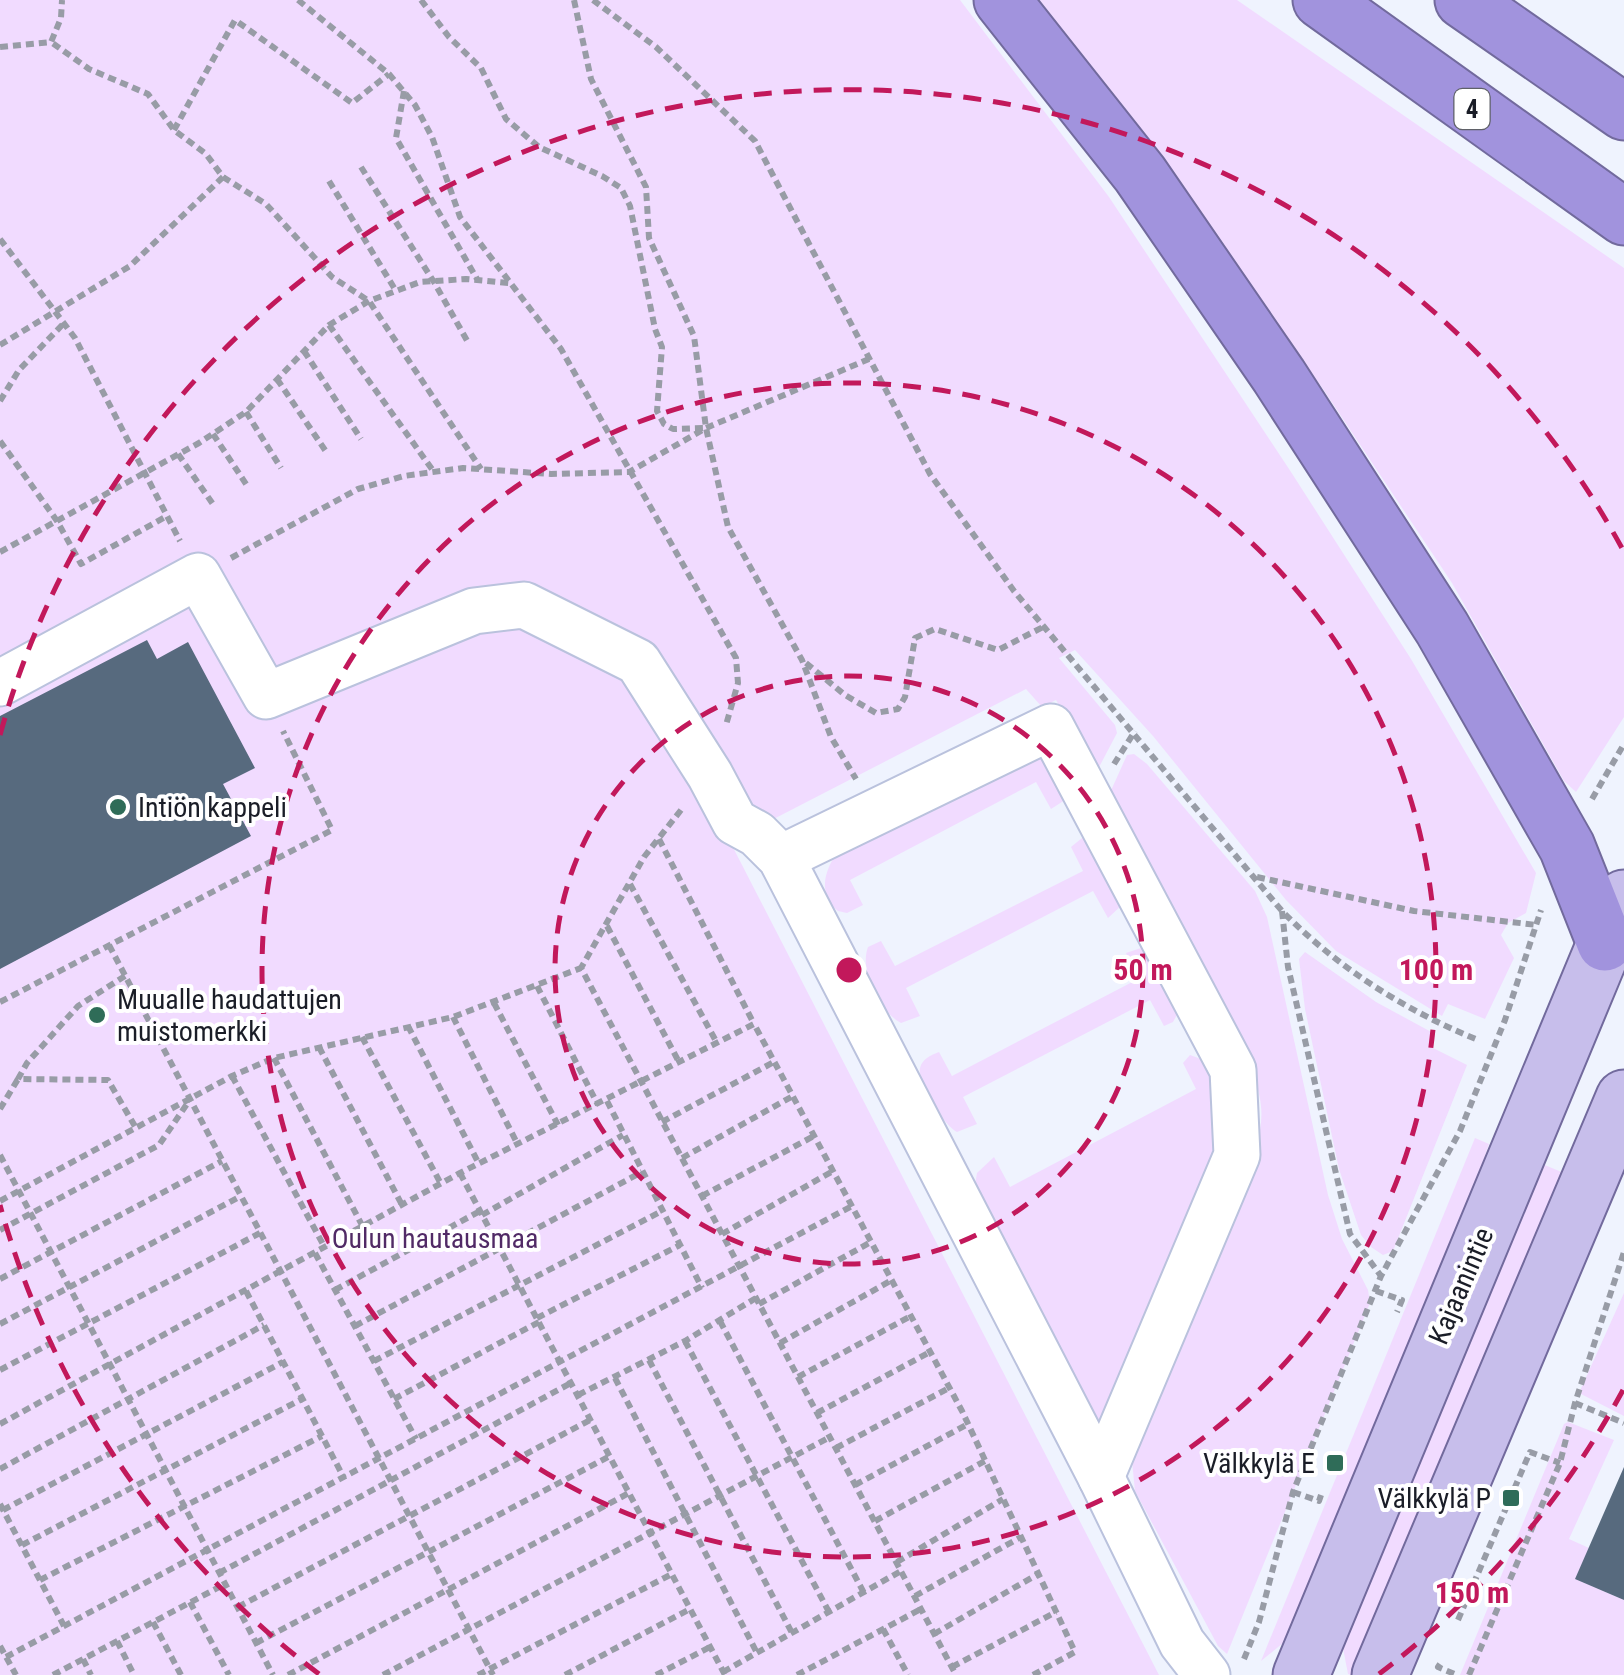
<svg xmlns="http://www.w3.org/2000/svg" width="1624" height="1675" viewBox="0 0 1624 1675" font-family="'Roboto Condensed',sans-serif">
  <rect width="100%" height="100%" fill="#eff3fe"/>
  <g fill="#f1dbff">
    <path d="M0,0H960L1109,197L1291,472L1411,659L1536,873L1526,913L1508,923L1501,935L1514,958L1485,1019L1448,1004L1442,1016L1336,951L1286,900L1153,736L1075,650L1059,658L1115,725L1117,733L1097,771L1056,700L1042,707L1026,689L754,829L723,828L1159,1675H0Z"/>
    <path d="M1036,0H1237L1624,268V717L1576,792L1564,781L1452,583L1323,389L1117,103Z"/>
    <path d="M1134,754L1147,764L1255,891L1267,917L1328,1195L1342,1239L1368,1290L1370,1303L1227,1654L1218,1646L1135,1491L1131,1451L1256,1146C1264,1120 1263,1103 1254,1077L1109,795L1127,755Z"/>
    <path d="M1035,758L1048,760L1065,800L1051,809L1036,782L850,880L863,905L847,913L838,911C821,897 822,878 833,859Z"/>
    <path d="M1082,838H1089L1122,905L1108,918L1093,891L906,988L920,1016L901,1023C879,1011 859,971 868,947L881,941L895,966L1083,871L1071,847Z"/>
    <path d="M1141,948H1148L1179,1011L1173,1022L1164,1026L1150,1000L963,1097L977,1124L957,1132C944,1126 917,1083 920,1068C922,1059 931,1055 939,1052L952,1076L1138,979L1126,953Z"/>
    <path d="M1305,952L1376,1002L1435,1034L1431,1047L1467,1065L1393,1251L1383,1255L1371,1247L1361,1235L1339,1169L1305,1009L1299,959Z"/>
    <path d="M1190,1055L1209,1062L1227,1130L1104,1428L1092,1417L975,1185L977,1173L994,1157L1010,1187L1196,1089L1183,1063Z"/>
    <path d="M1475,1138L1489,1144L1484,1159L1294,1626L1283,1643L1261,1661Z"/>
    <path d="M1535,1161L1564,1173L1355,1673L1351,1675L1348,1674L1343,1648L1344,1630Z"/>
    <path d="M1624,1293V1416L1579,1393Z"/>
    <path d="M1568,1422L1614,1440L1569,1539L1589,1548L1576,1579L1624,1600V1675H1460L1564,1424Z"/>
  </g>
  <g fill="#576a7e">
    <path d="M147,640L157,659L188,642L255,768L223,784L251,836L0,969V716Z"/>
    <path d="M1624,1467V1600L1575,1579Z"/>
  </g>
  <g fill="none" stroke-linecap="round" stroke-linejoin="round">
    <g stroke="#bac2dd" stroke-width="49">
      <g id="minor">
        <path d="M0,683L198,576L266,696L474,611L524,605L638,662L710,775L735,822L757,834L781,858L1101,1477L1182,1643L1207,1675"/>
        <path d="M781,858L1051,727L1233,1070L1237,1155L1101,1477"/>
      </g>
    </g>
    <g stroke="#726a9d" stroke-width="59">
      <g id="major">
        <path d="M1301,1675L1624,898"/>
        <path d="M1380,1675L1624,1098"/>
      </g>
    </g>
    <g stroke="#726a9d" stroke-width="59">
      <g id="highway">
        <path d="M1002,0L1140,174L1279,376L1442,628L1567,847L1605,943"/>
        <path d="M1321,0L1624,217"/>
        <path d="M1463,0L1624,112"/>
      </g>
    </g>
    <g stroke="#989ca6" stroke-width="6" stroke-dasharray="8 5" stroke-linecap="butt">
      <path d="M298,0L389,74L415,105L432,137L460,217L561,349L736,658L738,683L726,725"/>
      <path d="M421,0L449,37L481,68L506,119L539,147L602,176L621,188L630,206L655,329L662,347L657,411L664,424L673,429L705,428"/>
      <path d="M574,0L591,79L646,187L649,238L694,336L706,428L728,527L802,660L831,737L856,779"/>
      <path d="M593,0L656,47L755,141L930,474L1014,591L1282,911C1338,968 1404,1010 1478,1040"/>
      <path d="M0,47L51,42L61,18L62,0"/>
      <path d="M404,91L396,138L477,279"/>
      <path d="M174,130L235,20L352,103L389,74"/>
      <path d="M361,167L434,282L469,344"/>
      <path d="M223,177L266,204L332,277L369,301L481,469"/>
      <path d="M329,181L396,291"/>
      <path d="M0,239L75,338L180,541"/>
      <path d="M329,325L434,472"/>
      <path d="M0,345L130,266L223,177L206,154L174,130L148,94L89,69L51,42"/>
      <path d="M304,351L361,439"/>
      <path d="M277,379L327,453"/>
      <path d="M0,401L19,370L65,322"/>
      <path d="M246,412L281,468"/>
      <path d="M213,434L248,487"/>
      <path d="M0,441L57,521L81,564L167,516"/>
      <path d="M178,454L215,507"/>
      <path d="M0,552L199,443L246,412L329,325L369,301L420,282L466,279L509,283"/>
      <path d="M231,558L358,489L404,476L463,468L551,474L629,472L706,428L869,359"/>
      <path d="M806,663L845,695L876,713L898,709L905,697L915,638L935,629L998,650L1045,626"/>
      <path d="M1114,764L1135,731"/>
      <path d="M1592,799L1624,744"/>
      <path d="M681,810L644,857L581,968L956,1675"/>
      <path d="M659,839L754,1024"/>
      <path d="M1257,877L1414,911L1537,925"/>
      <path d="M630,884L717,1043"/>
      <path d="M1282,911L1288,967L1350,1234L1381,1276"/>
      <path d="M607,926L680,1064"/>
      <path d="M109,945L493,1675"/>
      <path d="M125,976L78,1006L27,1063L18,1079L108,1080L136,1128"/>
      <path d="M537,986L598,1105"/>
      <path d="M0,1002L332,830L283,731"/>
      <path d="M494,1003L558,1125"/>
      <path d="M453,1017L518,1145"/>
      <path d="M408,1026L479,1164"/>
      <path d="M362,1037L441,1184"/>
      <path d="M319,1047L402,1205"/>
      <path d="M274,1058L363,1227"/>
      <path d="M232,1076L325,1248"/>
      <path d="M607,1101L702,1288"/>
      <path d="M0,1109L18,1079"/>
      <path d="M662,1122L774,1062"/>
      <path d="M0,1155L273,1675"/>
      <path d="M682,1158L793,1096"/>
      <path d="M460,1173L725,1675"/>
      <path d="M702,1196L814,1136"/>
      <path d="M0,1201L232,1076L274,1058L453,1017L581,968"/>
      <path d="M482,1215L623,1135"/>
      <path d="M0,1230L159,1145L189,1101"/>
      <path d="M722,1234L833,1171"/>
      <path d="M315,1253L416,1439"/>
      <path d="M0,1279L222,1161"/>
      <path d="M335,1290L480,1211"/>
      <path d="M246,1291L344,1478"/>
      <path d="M1376,1291L1402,1300L1397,1312"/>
      <path d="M759,1304L871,1242"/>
      <path d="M537,1318L680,1245"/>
      <path d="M720,1321L864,1593"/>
      <path d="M0,1324L241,1196"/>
      <path d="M355,1326L642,1172"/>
      <path d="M685,1341L829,1612"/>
      <path d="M780,1343L892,1280"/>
      <path d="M649,1360L792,1633"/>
      <path d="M374,1361L662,1211"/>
      <path d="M0,1370L260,1233"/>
      <path d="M798,1377L911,1316"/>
      <path d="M615,1378L757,1653"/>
      <path d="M578,1395L685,1341L756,1298"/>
      <path d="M394,1399L539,1322"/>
      <path d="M1575,1403L1624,1423"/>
      <path d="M817,1413L930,1352"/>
      <path d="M0,1424L460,1173L754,1024L962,1411L1075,1652L1033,1675"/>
      <path d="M836,1448L949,1388"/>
      <path d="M0,1469L264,1325"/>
      <path d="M855,1485L968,1424"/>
      <path d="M1293,1492L1319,1501L1321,1495"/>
      <path d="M0,1504L64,1626"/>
      <path d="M3,1510L283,1362"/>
      <path d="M875,1521L985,1461"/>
      <path d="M22,1545L302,1399"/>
      <path d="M897,1562L1003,1499"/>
      <path d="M219,1573L571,1383"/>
      <path d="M40,1580L322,1436"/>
      <path d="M915,1596L1021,1537"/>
      <path d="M190,1602L229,1675"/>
      <path d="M238,1607L590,1420"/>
      <path d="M1458,1620L1530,1452L1560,1463"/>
      <path d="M153,1622L181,1675"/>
      <path d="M883,1629L908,1675"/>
      <path d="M934,1634L1038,1574"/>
      <path d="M117,1641L134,1675"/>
      <path d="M256,1643L610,1456"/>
      <path d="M0,1646L16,1675"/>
      <path d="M6,1657L852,1206"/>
      <path d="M83,1659L91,1675"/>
      <path d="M1244,1659L1259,1622L1293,1492L1381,1276L1460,1131L1505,1020L1541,910"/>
      <path d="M1440,1664L1438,1667L1457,1675"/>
      <path d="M952,1667L1056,1612"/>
      <path d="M723,1672L901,1571"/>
      <path d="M53,1675L225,1584"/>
      <path d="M288,1675L629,1493"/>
      <path d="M383,1675L830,1437"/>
      <path d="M478,1675L672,1574"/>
      <path d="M565,1675L690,1609"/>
      <path d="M656,1675L710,1647"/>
      <path d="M797,1675L921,1609"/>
      <path d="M1469,1675L1560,1463L1575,1403L1624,1252"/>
    </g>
    <use href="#minor" stroke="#fff" stroke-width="45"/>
    <use href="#major" stroke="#c7beeb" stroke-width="55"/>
    <use href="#highway" stroke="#a193dd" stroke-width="55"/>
  </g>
  <g fill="none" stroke="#c2185b" stroke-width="5" stroke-dasharray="18 12">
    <circle cx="849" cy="970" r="294"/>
    <circle cx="849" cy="970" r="587"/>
    <path d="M1623 1390A881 881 0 0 1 1379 1674M319 1674A881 881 0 0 1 0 1205M0 735A881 881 0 0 1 1623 550"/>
  </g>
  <g fill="#2f6c58" stroke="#fff" stroke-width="4">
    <circle cx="118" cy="807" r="10"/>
    <circle cx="97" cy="1015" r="10"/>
    <rect x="1325" y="1453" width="20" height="20" rx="5"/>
    <rect x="1501" y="1488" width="20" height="20" rx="5"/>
  </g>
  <g text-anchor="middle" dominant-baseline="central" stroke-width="8" stroke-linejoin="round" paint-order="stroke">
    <rect fill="#fff" stroke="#5f6168" stroke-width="2.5" x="1454.5" y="89" width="35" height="40" rx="8"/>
    <g font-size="25" font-weight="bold" fill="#1a1d27">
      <text x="1472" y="109">4</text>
    </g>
    <g font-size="28" fill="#1a1d27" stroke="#fff" text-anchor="start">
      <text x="138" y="807">Intiön kappeli</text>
      <text x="117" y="999">Muualle haudattujen<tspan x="117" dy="32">muistomerkki</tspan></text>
      <text x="1315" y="1463" text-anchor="end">Välkkylä E</text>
      <text x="1491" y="1498" text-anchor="end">Välkkylä P</text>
    </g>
    <g font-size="28" fill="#512a66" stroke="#fff">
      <text x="435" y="1238">Oulun hautausmaa</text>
    </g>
    <g font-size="28" fill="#1a1d27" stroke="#fff">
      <text transform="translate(1461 1286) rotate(-67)">Kajaanintie</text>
    </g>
  </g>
  <circle cx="849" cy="970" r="15" fill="#c2185b" stroke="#fff" stroke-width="5"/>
  <g font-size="30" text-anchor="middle" font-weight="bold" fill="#c2185b" stroke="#fff" stroke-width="8" stroke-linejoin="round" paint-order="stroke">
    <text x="1143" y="980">50 m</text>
    <text x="1436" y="980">100 m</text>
    <text x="1472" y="1603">150 m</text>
  </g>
</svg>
